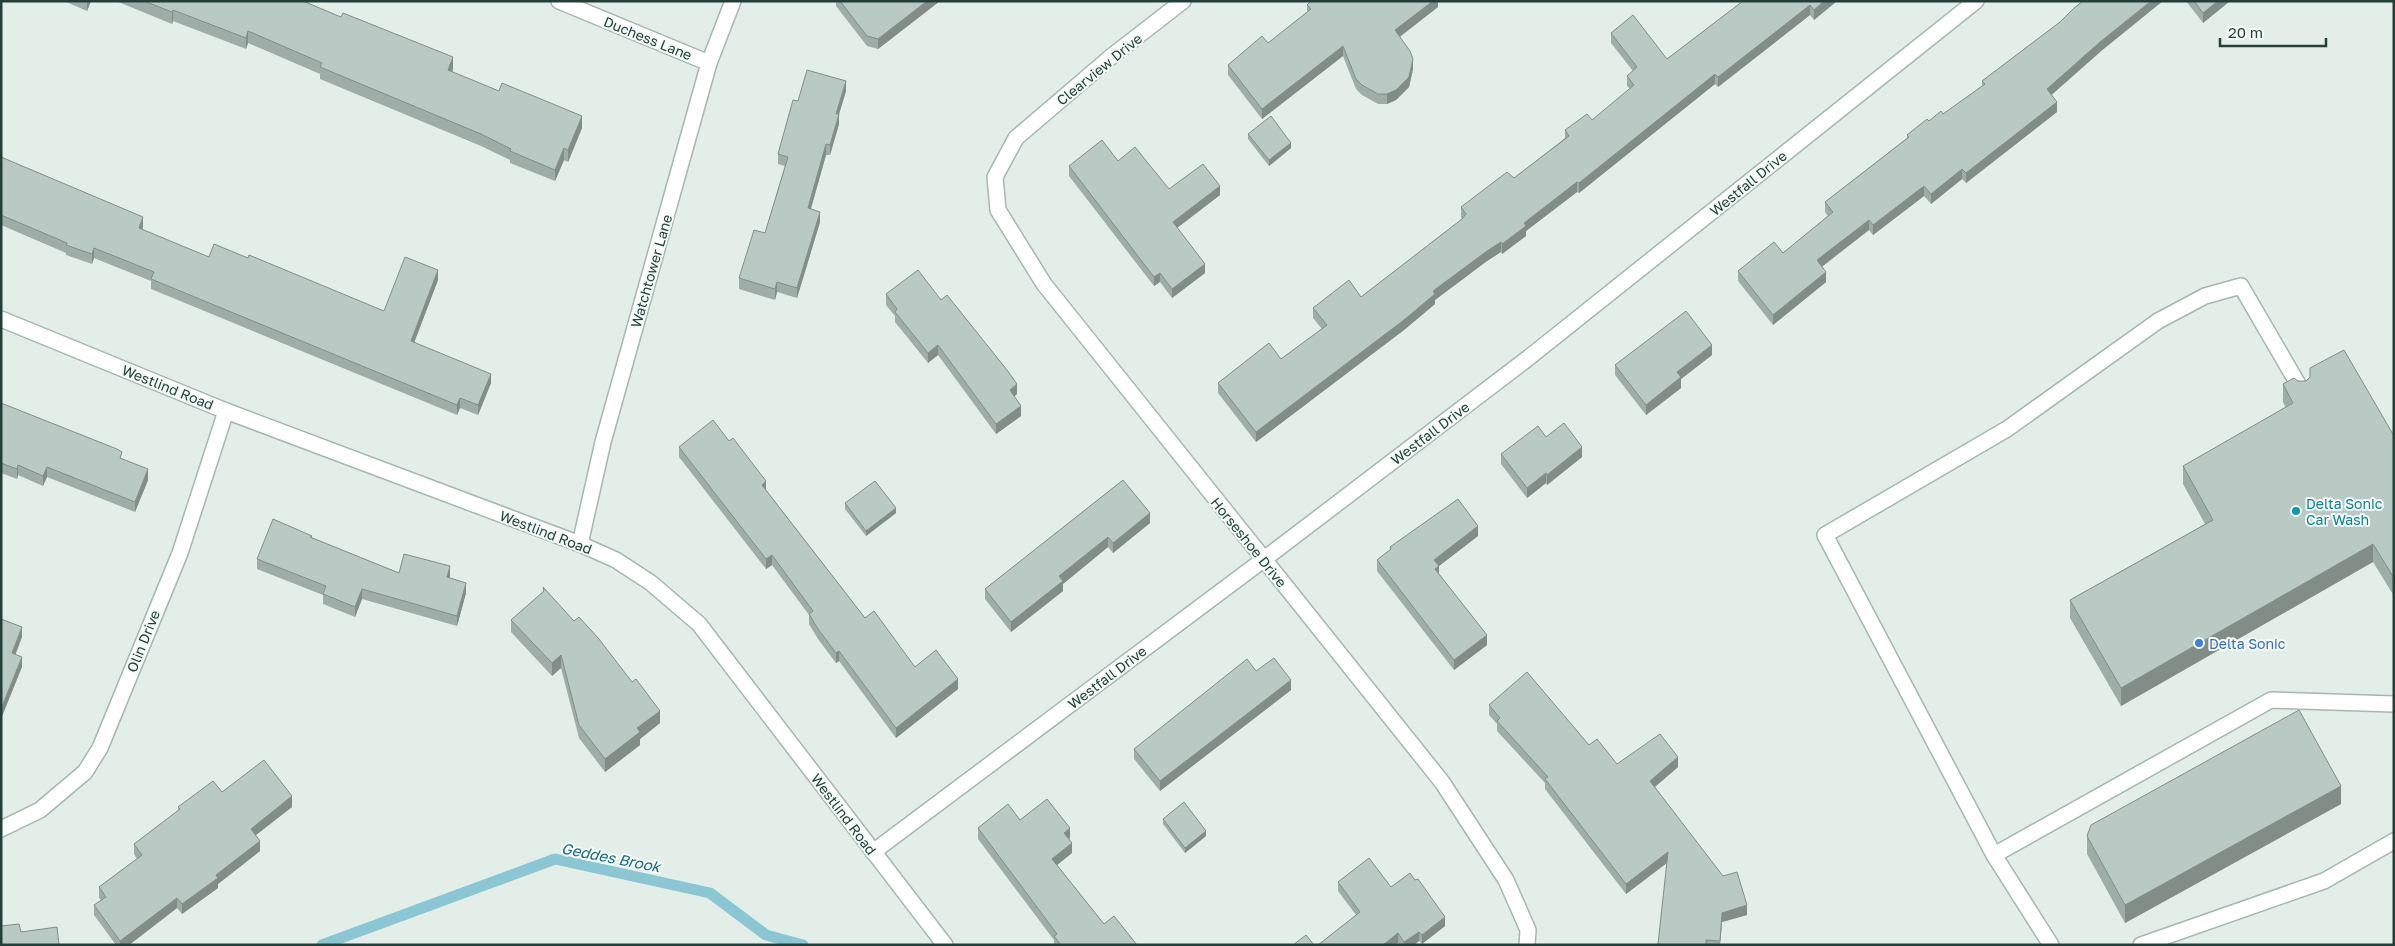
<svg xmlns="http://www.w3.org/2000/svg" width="2395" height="946" viewBox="0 0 2395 946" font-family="'Golos Text',sans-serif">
  <rect width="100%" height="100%" fill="#e4eee9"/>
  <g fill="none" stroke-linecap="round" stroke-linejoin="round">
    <path stroke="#8bc6d4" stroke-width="11" d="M322,945L555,859L710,893L766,935L803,945"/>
    <g stroke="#a6b6b1" stroke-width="18">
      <g id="lane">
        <path d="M2302,391L2241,286L2205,296L2158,321L2007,429L1825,535L1994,855L2271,700L2394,704"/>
        <path d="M1994,855L2051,945"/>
        <path d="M2141,945L2324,881L2394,841"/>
      </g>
    </g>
    <g stroke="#a6b6b1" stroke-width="18">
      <g id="street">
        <path d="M559,1L709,63"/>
        <path d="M1183,1L1112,56L1016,138L995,177L998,210L1044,284L1442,782L1506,880L1528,930L1527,945"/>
        <path d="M1,319L226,411L580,544L616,560L651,583L699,624L945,945"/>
        <path d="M580,544L603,442L709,63L733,1"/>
        <path d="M1,829L40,810L85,772L100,748L180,553L226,411"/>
        <path d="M873,852L1263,560L1527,359L1976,1"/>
      </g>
    </g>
    <use href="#lane" stroke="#fff" stroke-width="15"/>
    <use href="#street" stroke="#fff" stroke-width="15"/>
  </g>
  <g fill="#9fada8">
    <path d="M64,1H91L87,11Z"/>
    <path d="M116,1H303L453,69L452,72L582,128L568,162L564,160L555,181L510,163V160L481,146L320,79V74L248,43L246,49L173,21L172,24Z"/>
    <path d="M836,1H940L878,49L867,46L836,6Z"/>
    <path d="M1438,1V7L1400,37L1413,69L1409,87L1396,100L1387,104H1378L1362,95L1356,89L1343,56L1262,119L1228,75V65L1268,43L1307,12V5Z"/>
    <path d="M1743,1H1837L1814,20L1810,15L1718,87L1715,84L1579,193L1577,192L1526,231V236L1502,254L1501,252L1487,261L1435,300V304L1404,330L1256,442L1218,393V383L1281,359L1322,329L1313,318V308L1361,297L1462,219L1461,217V207L1514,178L1565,138V130L1592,120L1630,89L1627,86V76L1633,71L1611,43V33L1667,59Z"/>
    <path d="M2186,1H2230L2203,23Z"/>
    <path d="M2060,22L2100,52L2051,95L2057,112L1966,183L1962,179L1931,204L1924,196L1873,235L1869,230L1822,267L1826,282L1773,325L1738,281V271L1783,253L1828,216L1825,212V202L1907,138V135L1929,121L1943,114L1982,86V81Z"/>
    <path d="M846,91L839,114V124L830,155H826L811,209L820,222L797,298L777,292L775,300L739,289V278L765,233L785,166L778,164V154L798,101Z"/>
    <path d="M1248,134L1291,148L1269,166L1248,139Z"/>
    <path d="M1,157L143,227L142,230L209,257L384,311L438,280L414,342L491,383L478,415L460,408L457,415L151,289V281L94,258L92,264L66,255V253L1,225Z"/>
    <path d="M1118,161L1169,189L1220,195L1177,228L1205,273L1172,298L1160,282L1154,286L1069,176V166Z"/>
    <path d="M886,294L1017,394L1014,397L1021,416L996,434L938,355L928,363L895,322V316L886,305Z"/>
    <path d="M1712,355L1681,379V388L1646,415L1615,375V365Z"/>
    <path d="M2298,381L2394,436V596L2373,562L2121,706L2070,618V600L2205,524L2183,484V466L2286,408L2283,402V384Z"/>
    <path d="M1,403L122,459L148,480L135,512L47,477L43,486L18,475L17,479L1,473Z"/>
    <path d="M1546,437L1582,457L1547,485L1546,483L1527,498L1501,464V454Z"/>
    <path d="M679,447L766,490L865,618L915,667L958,689L896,738L839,661L836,663L818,639L809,624V615L772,565L766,569L679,457Z"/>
    <path d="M1123,480L1150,523L1113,553L1108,547L1063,584V591L1011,632L985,599V589Z"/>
    <path d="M845,503L896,513L866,536L845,509Z"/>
    <path d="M1478,536L1439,566V574L1487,645L1454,670L1377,571V560L1390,550V547Z"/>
    <path d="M312,538L399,573L450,576L449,578L466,593L457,626L362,599L355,617L323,604V595L257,569V559Z"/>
    <path d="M543,587L660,723L640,739V745L605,772L579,738L561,668L552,676L511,632V620L543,592Z"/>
    <path d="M1256,671L1291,690L1160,791L1134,759V749Z"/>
    <path d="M1489,705L1589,745L1617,764L1678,767L1655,787L1747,915L1722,922L1720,945H1658L1667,863L1626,894L1545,789V783L1497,731V724L1489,715Z"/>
    <path d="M222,792L292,807L255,835L260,851L218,884V888L182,914L177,908L129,945H116L94,915V905L101,900L99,898V887L137,859L134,854V844L178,811V807Z"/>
    <path d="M2341,804L2125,923L2087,854V836Z"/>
    <path d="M1163,819L1206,836L1185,853L1163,824Z"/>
    <path d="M1020,820L1070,838L1069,839L1072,853L1057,865L1104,924L1137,945H1054V940L978,839V828Z"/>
    <path d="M1338,882L1391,887L1445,926L1422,944L1419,941L1414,945H1399L1398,943L1395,945H1318L1356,915L1338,891Z"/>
  </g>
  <g fill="#828d88">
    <path d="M87,1H91L87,11Z"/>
    <path d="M927,1H940L878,49V39Z"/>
    <path d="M1433,1H1438V7L1395,40V30Z"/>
    <path d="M1824,1H1837L1814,20V10Z"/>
    <path d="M2151,1H2163L2100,52L2047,99V89L2100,42Z"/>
    <path d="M2218,1H2230L2203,23V13Z"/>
    <path d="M1810,5V15L1718,87V77Z"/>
    <path d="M173,10V21L172,24V12Z"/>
    <path d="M248,31V43L246,49V38Z"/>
    <path d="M1343,46V56L1262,119V109Z"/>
    <path d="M453,57V69L448,82V70Z"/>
    <path d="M1413,59V69L1409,87L1396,100L1387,104V94Z"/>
    <path d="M1715,74V84L1579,193V183Z"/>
    <path d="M846,81V91L836,124V114Z"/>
    <path d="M2057,102V112L1966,183V173Z"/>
    <path d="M839,114V124L830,155V145Z"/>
    <path d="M582,116V128L568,162V150Z"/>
    <path d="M1291,143V148L1269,166V160Z"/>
    <path d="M826,144V155L808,218V208Z"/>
    <path d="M564,148V160L555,181V170Z"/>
    <path d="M1962,169V179L1931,204V194Z"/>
    <path d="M1577,182V192L1526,231V236L1502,254V244L1524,223Z"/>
    <path d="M1220,186V195L1173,231V222Z"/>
    <path d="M1924,186V196L1873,235V225Z"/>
    <path d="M820,212V222L797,298V288Z"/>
    <path d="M143,217V227L139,238V228Z"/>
    <path d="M1869,220V230L1817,270V260Z"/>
    <path d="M1501,242V252L1487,261L1435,300V304L1404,330L1256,442V432L1433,291L1487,251Z"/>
    <path d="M94,248V258L92,264V254Z"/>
    <path d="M1205,264V273L1172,298V289Z"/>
    <path d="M438,270V280L411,351V341Z"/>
    <path d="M1826,272V282L1773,325V315Z"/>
    <path d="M1160,273V282L1154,286V277Z"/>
    <path d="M777,282V292L775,300V289Z"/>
    <path d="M938,345V355L928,363V353Z"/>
    <path d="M1712,345V355L1681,379V388L1646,415V405L1677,372Z"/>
    <path d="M491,374V383L478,415V405Z"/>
    <path d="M1017,384V394L1010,400V390Z"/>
    <path d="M460,398V408L457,415V405Z"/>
    <path d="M1021,406V416L996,434V424Z"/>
    <path d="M1582,447V457L1547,485V475Z"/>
    <path d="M18,465V475L17,479V469Z"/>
    <path d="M47,467V477L43,486V476Z"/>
    <path d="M148,469V480L135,512V502Z"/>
    <path d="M1546,473V483L1527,498V488Z"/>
    <path d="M766,481V491L762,485Z"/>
    <path d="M896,508V513L866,536V531Z"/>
    <path d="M1150,513V523L1113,553V543Z"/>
    <path d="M1478,526V536L1439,566V576L1435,579L1434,560Z"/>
    <path d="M1108,537V547L1063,584V591L1011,632V622L1059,576Z"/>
    <path d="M2373,544V562L2121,706V688Z"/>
    <path d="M772,555V565L766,569V559Z"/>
    <path d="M450,566V576L447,588V577Z"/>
    <path d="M466,583V593L457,626V616Z"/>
    <path d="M362,589V599L355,617V607Z"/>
    <path d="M22,627V637L12,664V653Z"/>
    <path d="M1487,635V645L1454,670V660Z"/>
    <path d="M839,651V661L836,663V653Z"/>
    <path d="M561,655V668L552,676V663Z"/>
    <path d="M22,657V667L1,719V709Z"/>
    <path d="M958,679V689L896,738V728Z"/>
    <path d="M1291,680V690L1160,791V781Z"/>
    <path d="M660,711V723L640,739V745L605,772V759L637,728Z"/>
    <path d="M1678,757V767L1650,791V781Z"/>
    <path d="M2341,786V804L2125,923V905Z"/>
    <path d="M292,796V807L251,839V829Z"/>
    <path d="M1070,828V838L1064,843V833Z"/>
    <path d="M1206,831V836L1185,853V848Z"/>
    <path d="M260,841V851L218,884V888L182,914V904L216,875Z"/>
    <path d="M1072,843V853L1052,869V859Z"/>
    <path d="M1668,852V862L1626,894V884Z"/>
    <path d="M177,898V908L129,945H120V941Z"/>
    <path d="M1747,905V915L1722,922L1720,945L1722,913Z"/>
    <path d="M1445,917V926L1422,944V935Z"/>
    <path d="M1419,932V941L1414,945H1404V942Z"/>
    <path d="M1398,933V943L1395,945H1383Z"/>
  </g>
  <g fill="#b9c9c3" stroke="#828d88">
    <path d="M144,1H303L341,17L343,13L453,57L448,70L499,91L502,83L582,116L568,150L564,148L555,170L510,151L511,149L481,134L320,67L322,63L248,31L246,38L173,10L172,12Z"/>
    <path d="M840,1H927L878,39L867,36Z"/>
    <path d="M1311,1H1433L1395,30L1410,51L1413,59L1409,77L1396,90L1387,94H1378L1362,85L1356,79L1343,46L1262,109L1228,65L1262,36L1268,43L1311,9L1307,5Z"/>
    <path d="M1743,1H1824L1814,10L1810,5L1718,77L1715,74L1579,183L1577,182L1524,223L1526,226L1502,244L1501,242L1487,251L1433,291L1435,294L1404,320L1256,432L1218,383L1269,343L1281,359L1327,325L1313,308L1349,280L1361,297L1462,219L1466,214L1461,207L1507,172L1514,178L1569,136L1565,130L1587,114L1592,120L1634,85L1627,76L1637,67L1611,33L1633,15L1667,59Z"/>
    <path d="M2083,1H2151L2100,42L2047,89L2057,102L1966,173L1962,169L1931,194L1924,186L1873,225L1869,220L1817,260L1826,272L1773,315L1738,271L1774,242L1783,253L1833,212L1825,202L1909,137L1907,135L1927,119L1929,121L1941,111L1943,114L1985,84L1982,81L2060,22L2074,8Z"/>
    <path d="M2194,1H2218L2203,13Z"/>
    <path d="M807,70L846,81L836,114H839L830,145L826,144L808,208L820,212L797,288L777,282L775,289L739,278L754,230L765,233L788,157L778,154L793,100L798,101Z"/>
    <path d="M1271,116L1291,143L1269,160L1248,134Z"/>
    <path d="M1102,140L1118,161L1135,147L1169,189L1203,164L1220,186L1173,222L1205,264L1172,289L1160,273L1154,277L1069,166Z"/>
    <path d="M1,157L143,217L139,228L209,257L214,244L248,258L249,255L384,311L405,257L438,270L411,341L491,374L478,405L460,398L457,405L151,279L154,272L94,248L92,254L66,245L67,243L1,215Z"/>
    <path d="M918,270L941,300L947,295L1007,370L1017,384L1010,390L1021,406L996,424L938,345L928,353L895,312L897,309L886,294Z"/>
    <path d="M1686,311L1712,345L1677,372L1681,377L1646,405L1615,365Z"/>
    <path d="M2344,350L2394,436V578L2373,544L2121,688L2070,600L2213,520L2183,466L2293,403L2283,384L2294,378L2298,381H2306L2310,377V368Z"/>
    <path d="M1,403L117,449L122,452L120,458L148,469L135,502L47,467L43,476L18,465L17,469L1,463Z"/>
    <path d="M713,420L729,441L733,438L766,481L762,485L865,618L874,611L915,667L936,650L958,679L896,728L839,651L836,653L818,629L809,614L813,611L772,555L766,559L679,447Z"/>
    <path d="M1564,423L1582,447L1547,475L1546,473L1527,488L1501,454L1538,426L1546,437Z"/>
    <path d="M1123,480L1150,513L1113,543L1108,537L1059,576L1063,581L1011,622L985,589Z"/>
    <path d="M875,481L896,508L866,531L845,503Z"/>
    <path d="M1458,499L1478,526L1434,560L1439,566L1435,569L1487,635L1454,660L1377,560L1391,549L1390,547Z"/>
    <path d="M273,519L312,536L310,537L399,573L404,554L450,566L447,577L466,583L457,616L362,589L355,607L323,594L326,586L257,559Z"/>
    <path d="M543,587L574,621L579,617L599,639L632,682L636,679L660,711L637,728L640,732L605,759L579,725L561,655L552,663L511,620L544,591Z"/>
    <path d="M1,619L22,627L12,653L22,657L1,709Z"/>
    <path d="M1274,658L1291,680L1160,781L1134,749L1247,659L1256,671Z"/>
    <path d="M1527,672L1589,745L1597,739L1617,764L1660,734L1678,757L1650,781L1723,876L1737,872L1747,905L1722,913L1720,941L1706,940V945H1663L1658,944L1668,852L1626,884L1545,779L1548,777L1497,721L1500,718L1489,705Z"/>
    <path d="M2299,710L2341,786L2125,905L2087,836L2091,825Z"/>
    <path d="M264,760L292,796L251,829L260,841L216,875L218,878L182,904L177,898L120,941L94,905L106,897L99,887L142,855L134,844L180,809L178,807L213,781L222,792Z"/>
    <path d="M1047,799L1070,828L1064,833L1072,843L1052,859L1104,924L1114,916L1137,945H1061L1054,936L1057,934L978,828L1008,804L1020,820Z"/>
    <path d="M1184,802L1206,831L1185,848L1163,819Z"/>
    <path d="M1369,858L1391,887L1410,873L1415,880L1418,879L1445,917L1422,935L1419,932L1404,942L1398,933L1383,945H1318L1360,912L1338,882Z"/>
    <path d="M19,924L21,932L57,927L59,945H1V926Z"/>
    <path d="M1306,935L1314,945H1293Z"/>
  </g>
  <circle fill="#0f9aa8" stroke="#f4faf7" stroke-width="2" cx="2296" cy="511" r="5"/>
  <circle fill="#3f7fe0" stroke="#f4faf7" stroke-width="2" cx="2199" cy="643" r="5"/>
  <g text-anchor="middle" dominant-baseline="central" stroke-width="4" stroke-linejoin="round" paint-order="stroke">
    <g font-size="14" fill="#224039" stroke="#f4faf7">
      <text transform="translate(648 38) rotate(22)">Duchess Lane</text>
      <text transform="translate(1099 69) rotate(-39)">Clearview Drive</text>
      <text transform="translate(1748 183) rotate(-39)">Westfall Drive</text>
      <text transform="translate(651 271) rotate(-74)">Watchtower Lane</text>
      <text transform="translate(168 387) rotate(22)">Westlind Road</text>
      <text transform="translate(1430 433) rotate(-37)">Westfall Drive</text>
      <text transform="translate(546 532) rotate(21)">Westlind Road</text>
      <text transform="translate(1249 542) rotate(51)">Horseshoe Drive</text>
      <text transform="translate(143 641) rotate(-68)">Olin Drive</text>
      <text transform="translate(1107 677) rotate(-37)">Westfall Drive</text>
      <text transform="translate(844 814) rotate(53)">Westlind Road</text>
    </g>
    <g font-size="14" fill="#0d838f" stroke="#f4faf7" text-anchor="start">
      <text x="2306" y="503">Delta Sonic<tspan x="2306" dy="16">Car Wash</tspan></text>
    </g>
    <g font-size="14" fill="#366cbe" stroke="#f4faf7" text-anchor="start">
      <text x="2209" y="643">Delta Sonic</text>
    </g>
    <g font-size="15" font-style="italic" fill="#1a6a7e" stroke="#f4faf7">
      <text transform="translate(611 857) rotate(11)">Geddes Brook</text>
    </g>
  </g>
  <rect width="2395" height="946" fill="none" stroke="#224039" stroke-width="5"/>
  <path d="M2220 38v8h106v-8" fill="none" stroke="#224039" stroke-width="2.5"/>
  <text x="2228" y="38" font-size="15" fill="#224039" stroke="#f4faf7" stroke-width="4" paint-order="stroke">20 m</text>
</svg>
